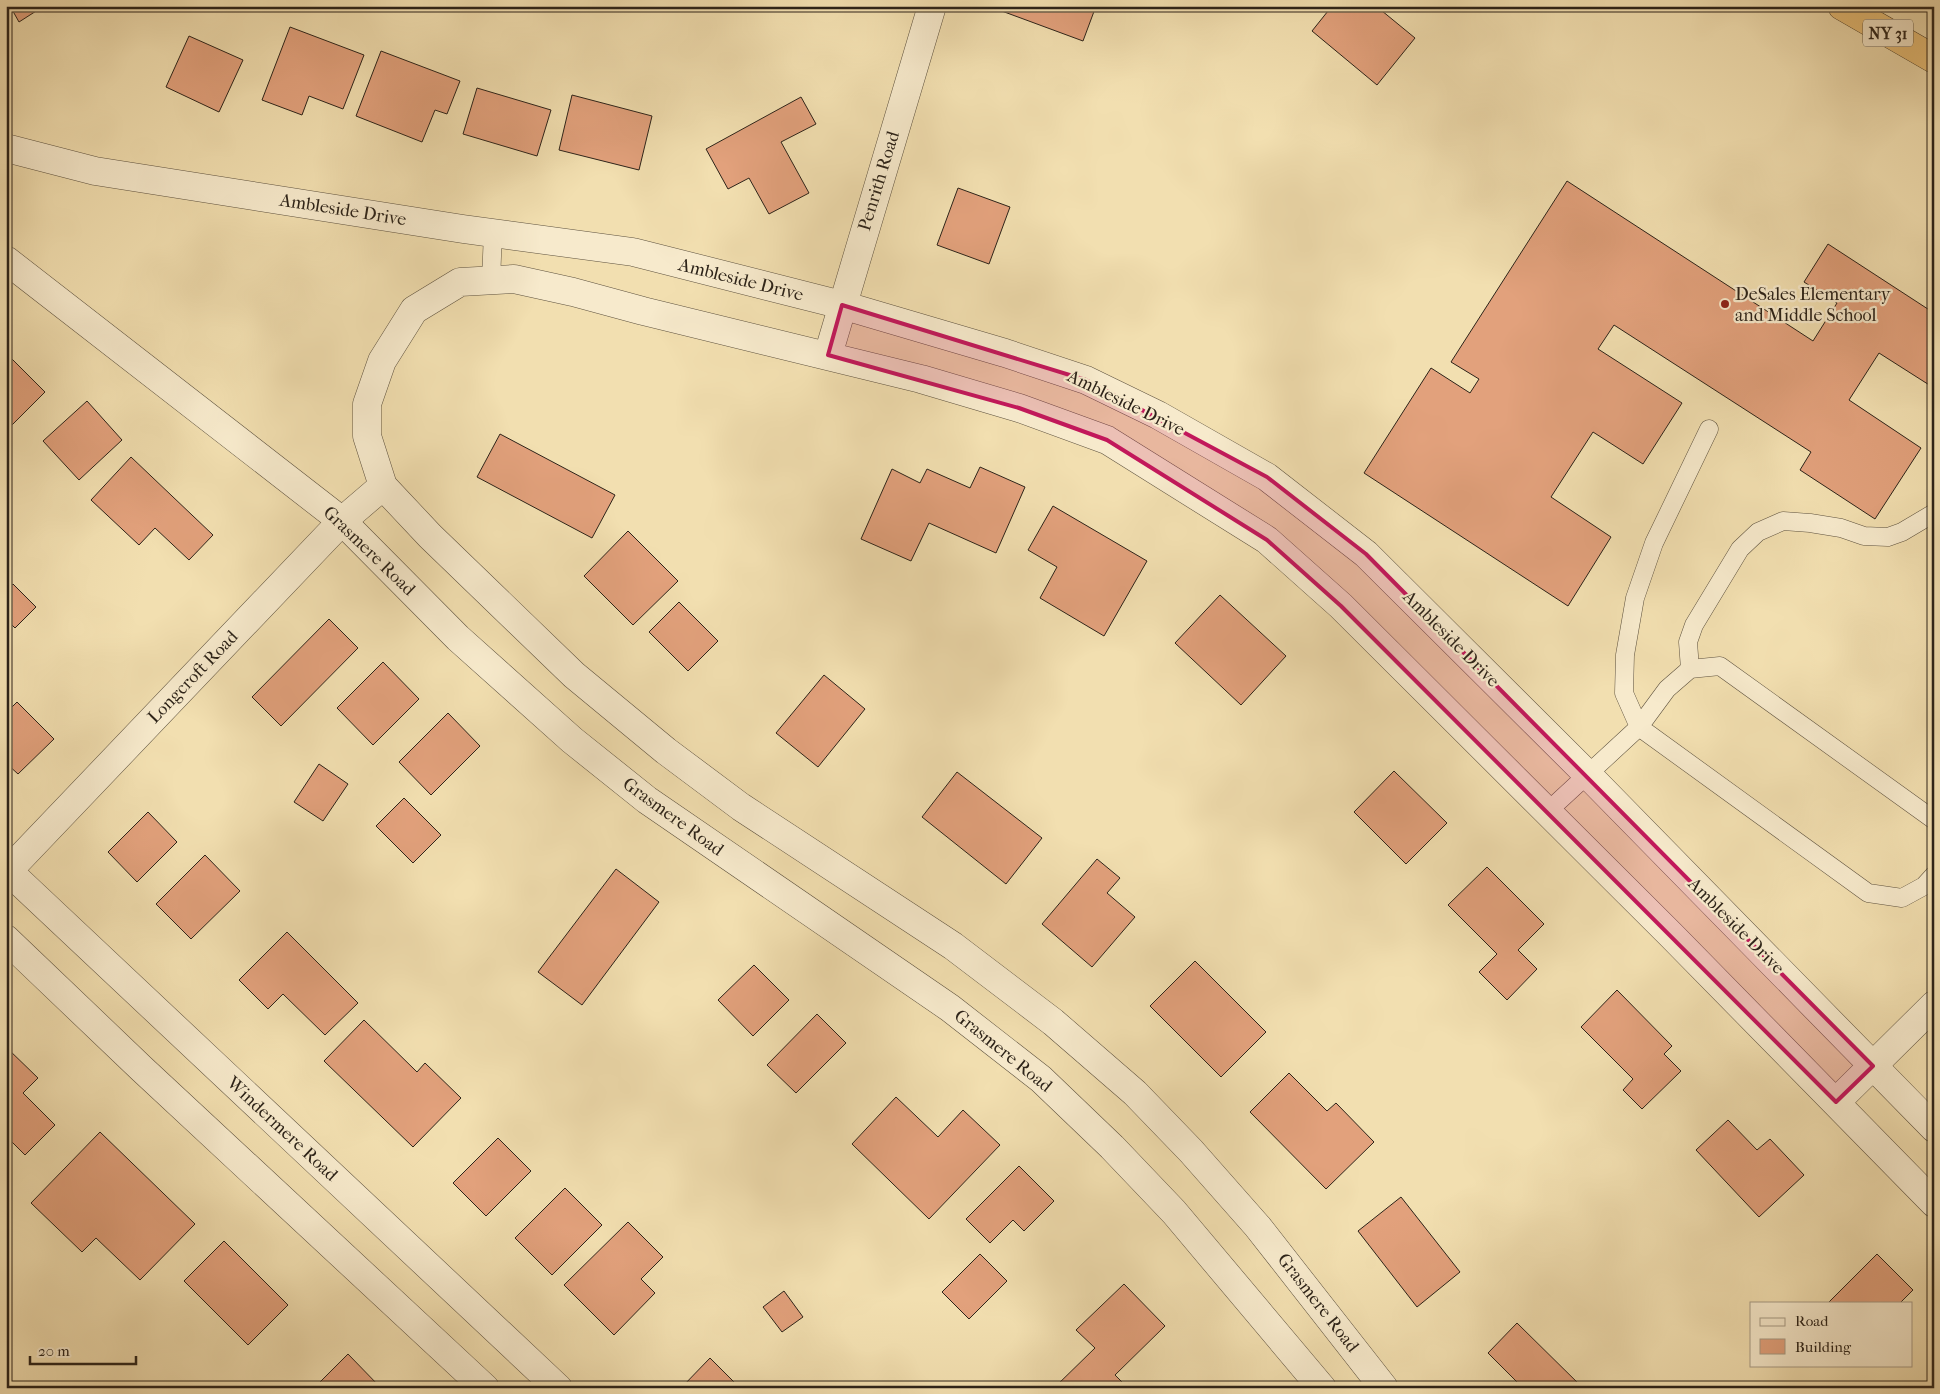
<svg xmlns="http://www.w3.org/2000/svg" width="1940" height="1394" viewBox="0 0 1940 1394" font-family="'IM FELL French Canon',serif">
  <rect width="100%" height="100%" fill="#f2dfb0"/>
  <filter id="stains"><feTurbulence type="fractalNoise" baseFrequency=".004" numOctaves="4"/><feColorMatrix values="0 0 0 0 .2 0 0 0 0 .09 0 0 0 0 .02 0 0 0 .5 -.17"/></filter>
  <radialGradient id="worn" r=".72"><stop offset=".6" stop-color="#630" stop-opacity="0"/><stop offset="1" stop-color="#630" stop-opacity=".3"/></radialGradient>
  <g fill="#e2a17c" stroke="#2c2319">
    <path d="M10,6H44L19,22Z"/>
    <path d="M1001,6H1096L1083,41L999,10Z"/>
    <path d="M1332,6H1376L1415,38L1377,85L1312,31Z"/>
    <path d="M290,27L364,55L343,109L309,96L302,115L262,100Z"/>
    <path d="M189,36L243,60L219,112L166,87Z"/>
    <path d="M381,51L460,81L447,114L435,110L422,142L356,116Z"/>
    <path d="M477,88L551,110L537,156L463,134Z"/>
    <path d="M572,95L652,116L639,170L559,150Z"/>
    <path d="M801,97L816,124L781,142L809,193L769,214L749,178L728,189L706,149Z"/>
    <path d="M1567,181L1813,341L1837,303L1804,282L1828,244L1934,313V388L1879,353L1849,400L1921,448L1875,519L1800,470L1811,452L1614,325L1598,349L1682,403L1643,464L1593,432L1551,497L1611,537L1568,606L1364,473L1431,368L1470,393L1479,379L1451,362Z"/>
    <path d="M958,188L1010,207L989,264L937,245Z"/>
    <path d="M8,355L45,392L6,431V357Z"/>
    <path d="M87,401L122,440L79,480L43,441Z"/>
    <path d="M500,434L615,495L592,538L477,477Z"/>
    <path d="M131,457L213,535L189,560L155,528L139,545L91,500Z"/>
    <path d="M980,467L1025,487L996,553L929,523L911,561L861,539L892,469L920,483L927,469L970,488Z"/>
    <path d="M1053,506L1147,561L1104,636L1040,598L1057,567L1028,550Z"/>
    <path d="M628,531L678,581L633,625L584,576Z"/>
    <path d="M13,584L36,607L15,628L6,619V590Z"/>
    <path d="M1220,595L1286,656L1241,705L1175,643Z"/>
    <path d="M679,602L718,641L688,671L649,632Z"/>
    <path d="M329,619L358,648L281,726L252,697Z"/>
    <path d="M383,662L419,699L373,745L337,708Z"/>
    <path d="M824,675L865,709L818,767L776,733Z"/>
    <path d="M17,702L54,739L18,774L6,763V713Z"/>
    <path d="M448,713L480,746L431,795L399,762Z"/>
    <path d="M319,764L348,784L323,821L294,802Z"/>
    <path d="M1394,771L1447,823L1406,864L1354,812Z"/>
    <path d="M957,772L1042,838L1006,884L922,817Z"/>
    <path d="M404,798L441,835L413,863L376,826Z"/>
    <path d="M148,812L177,842L137,882L108,852Z"/>
    <path d="M205,855L240,891L191,939L156,904Z"/>
    <path d="M1097,859L1120,878L1107,893L1135,917L1092,967L1042,924Z"/>
    <path d="M1487,867L1544,924L1518,950L1537,969L1507,1000L1479,972L1497,954L1448,905Z"/>
    <path d="M616,869L659,902L582,1005L538,972Z"/>
    <path d="M287,932L358,1003L325,1035L283,994L268,1009L239,980Z"/>
    <path d="M1195,961L1266,1032L1221,1077L1150,1006Z"/>
    <path d="M754,965L789,1000L753,1036L718,1000Z"/>
    <path d="M1617,990L1672,1046L1664,1054L1681,1071L1642,1109L1623,1090L1633,1079L1581,1027Z"/>
    <path d="M817,1014L846,1043L796,1093L767,1065Z"/>
    <path d="M364,1020L417,1072L425,1063L461,1098L413,1147L324,1061Z"/>
    <path d="M6,1047L38,1078L23,1093L55,1125L25,1155L6,1136Z"/>
    <path d="M1289,1073L1327,1111L1336,1103L1374,1142L1326,1189L1250,1112Z"/>
    <path d="M896,1097L938,1137L963,1110L1000,1145L929,1219L852,1144Z"/>
    <path d="M1728,1120L1757,1150L1770,1139L1804,1175L1759,1217L1696,1150Z"/>
    <path d="M100,1132L195,1224L140,1280L96,1238L82,1252L31,1203Z"/>
    <path d="M498,1138L531,1171L486,1216L453,1183Z"/>
    <path d="M1019,1166L1054,1201L1024,1231L1013,1220L990,1243L966,1219Z"/>
    <path d="M565,1188L602,1225L552,1275L515,1238Z"/>
    <path d="M1401,1197L1460,1272L1417,1307L1358,1231Z"/>
    <path d="M628,1222L663,1257L641,1279L655,1293L614,1335L564,1285Z"/>
    <path d="M224,1241L288,1305L248,1345L184,1281Z"/>
    <path d="M980,1254L1007,1281L969,1319L942,1292Z"/>
    <path d="M1877,1254L1913,1290L1900,1303H1828Z"/>
    <path d="M1124,1284L1165,1326L1115,1375L1127,1387L1054,1388L1095,1348L1076,1330Z"/>
    <path d="M784,1291L803,1317L782,1332L763,1307Z"/>
    <path d="M1517,1323L1583,1388H1523L1488,1353Z"/>
    <path d="M348,1354L381,1388H314Z"/>
    <path d="M710,1358L740,1388H681Z"/>
  </g>
  <g fill="none" stroke-linecap="round" stroke-linejoin="round">
    <g stroke="#5e523f" stroke-width="19">
      <g id="service">
        <path d="M491,281L493,232"/>
        <path d="M1690,669L1688,642L1694,625L1740,549L1758,532L1783,521L1810,523L1841,528L1864,536L1888,537L1902,532L1934,513"/>
        <path d="M1547,812L1639,727L1624,693L1625,655L1635,598L1654,543L1709,429"/>
        <path d="M1934,820L1720,666L1690,669L1667,689L1639,727L1868,893L1902,898L1924,886L1934,875"/>
      </g>
    </g>
    <g stroke="#5e523f" stroke-width="29">
      <g id="minor">
        <path d="M6,148L95,171L463,229L633,252L842,305L1005,353L1086,380L1158,415L1267,477L1366,554L1587,774L1934,1128"/>
        <path d="M6,260L342,521L458,638L572,740L647,800L950,1008L1041,1079L1112,1147L1174,1212L1322,1388"/>
        <path d="M828,355L932,6"/>
        <path d="M6,869L558,1388"/>
        <path d="M6,873L342,521L383,486"/>
        <path d="M6,939L142,1069L485,1388"/>
        <path d="M1836,1102L1934,1005"/>
        <path d="M1384,1388L1258,1227L1191,1151L1135,1093L1053,1022L953,946L741,807L666,751L574,675L430,536L383,486L367,436V404L382,361L414,310L460,282L514,279L573,292L643,311L921,379L1019,408L1107,440L1267,540L1341,606L1671,935L1934,1203"/>
      </g>
    </g>
    <g stroke="#2c2319" stroke-width="29">
      <path id="trunk" d="M1842,6L1934,59"/>
    </g>
    <use href="#service" stroke="#f7eacc" stroke-width="18"/>
    <use href="#minor" stroke="#f7eacc" stroke-width="28"/>
    <use href="#trunk" stroke="#e9c078" stroke-width="28"/>
  </g>
  <path fill="#c2185b" fill-opacity="0.2" stroke="#c2185b" stroke-width="4" stroke-linejoin="round" d="M842,305L1086,380L1267,477L1366,554L1873,1066L1836,1102L1341,606L1267,540L1107,440L1019,408L828,355Z"/>
  <circle fill="#8f2418" stroke="#f7eacc" stroke-width="2" cx="1725" cy="304" r="5"/>
  <g text-anchor="middle" dominant-baseline="central" stroke-width="4.5" stroke-linejoin="round" paint-order="stroke">
    <rect fill="#f7eacc" stroke="#695f4f" stroke-width="1" x="1863" y="19.5" width="50" height="27" rx="4"/>
    <g font-size="16" font-weight="bold" fill="#2c2319">
      <text x="1888" y="33">NY 31</text>
    </g>
    <g font-size="18" fill="#2c2319" stroke="#f7eacc">
      <text transform="translate(879 181) rotate(-73)">Penrith Road</text>
      <text transform="translate(343 210) rotate(9)">Ambleside Drive</text>
      <text transform="translate(741 280) rotate(14)">Ambleside Drive</text>
      <text transform="translate(1126 403) rotate(26)">Ambleside Drive</text>
      <text transform="translate(369 551) rotate(44)">Grasmere Road</text>
      <text transform="translate(1451 639) rotate(45)">Ambleside Drive</text>
      <text transform="translate(193 677) rotate(-46)">Longcroft Road</text>
      <text transform="translate(673 817) rotate(36)">Grasmere Road</text>
      <text transform="translate(1736 926) rotate(45)">Ambleside Drive</text>
      <text transform="translate(1003 1051) rotate(39)">Grasmere Road</text>
      <text transform="translate(282 1129) rotate(43)">Windermere Road</text>
      <text transform="translate(1318 1303) rotate(52)">Grasmere Road</text>
    </g>
    <g font-size="18" fill="#2c2319" stroke="#f7eacc" text-anchor="start">
      <text x="1735" y="294">DeSales Elementary<tspan x="1735" dy="21">and Middle School</tspan></text>
    </g>
  </g>
  <rect width="1940" height="1394" fill="none" stroke="#f2dfb0" stroke-width="25"/>
  <rect x="8" y="8" width="1925" height="1379" fill="none" stroke="#2c2319" stroke-width="2.5"/>
  <rect x="12" y="12" width="1915" height="1369" fill="none" stroke="#2c2319"/>
  <rect x="1750" y="1302" width="162" height="65" fill="#f7eacc" stroke="#a69a84"/>
  <rect x="1760" y="1318" width="25" height="8" fill="#f7eacc" stroke="#a69a84"/>
  <text x="1795" y="1326" font-size="15" fill="#2c2319">Road</text>
  <rect x="1760" y="1339" width="25" height="15" fill="#e2a17c" stroke="#a69a84"/>
  <text x="1795" y="1352" font-size="15" fill="#2c2319">Building</text>
  <path d="M30 1356v8h106v-8" fill="none" stroke="#2c2319" stroke-width="2.5"/>
  <text x="38" y="1356" font-size="15" fill="#2c2319" stroke="#f7eacc" stroke-width="4" paint-order="stroke">20 m</text>
  <rect width="100%" height="100%" filter="url(#stains)"/>
  <rect width="100%" height="100%" fill="url(#worn)"/>
</svg>
